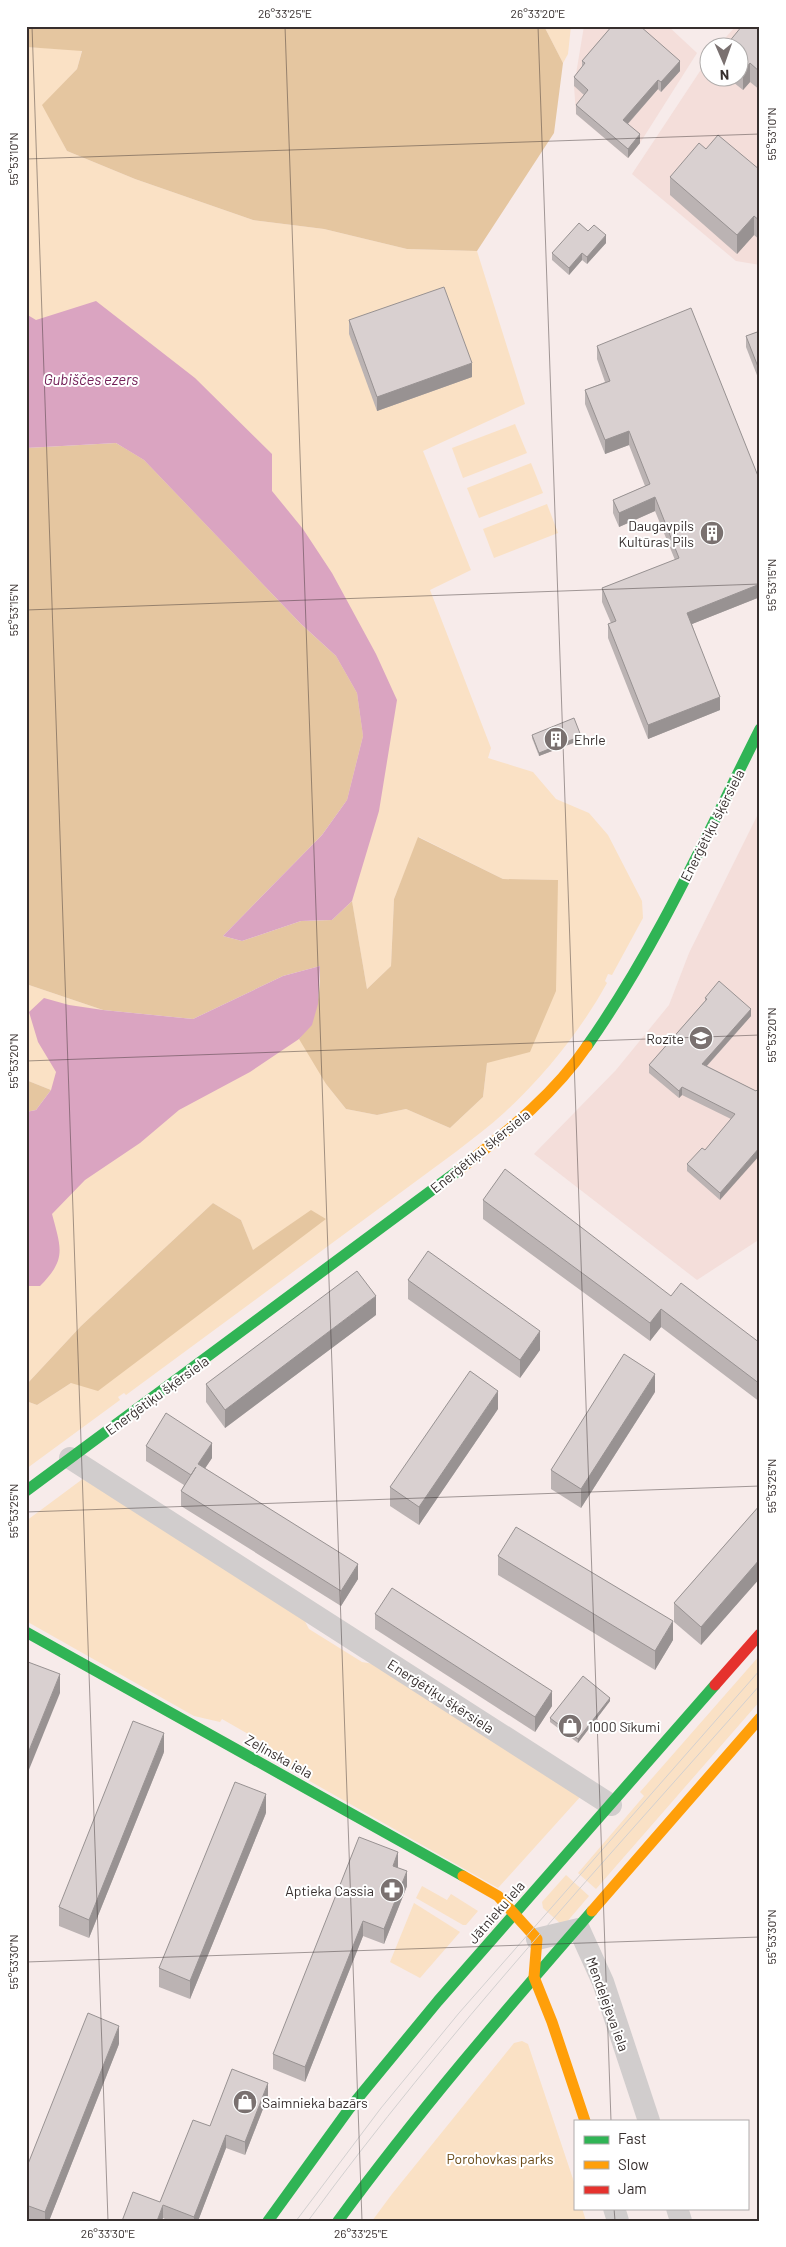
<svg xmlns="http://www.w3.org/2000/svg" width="786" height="2247" viewBox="0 0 786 2247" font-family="Barlow,sans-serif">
  <rect width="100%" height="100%" fill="#f7ebea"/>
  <g fill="#f4deda">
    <path d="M584,26H668L697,53L640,143L628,158L576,114L574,86Z"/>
    <path d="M736,26H760V265L736,261L632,174L708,59V78H738V48L717,47Z"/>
    <path d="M760,810V1239L697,1280L534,1154L616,1070L669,1005L689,953Z"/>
  </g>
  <g fill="#fae1c5">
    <path d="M544,26H571L568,54L563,63Z"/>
    <path d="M26,47L82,50L77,69L43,105L67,151L135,179L253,220L324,229L407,249L477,251L525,404L423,451L471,570L430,590L491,748L488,758L533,772L556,799L589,813L608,835L642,901L643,918L612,975L608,974L605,981L607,983C581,1030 545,1075 505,1112C490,1126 473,1138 457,1151L126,1395L124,1393L118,1397L120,1400L26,1469V1401L37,1405L71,1383L311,1210L253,1251L241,1220L213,1203L81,1326L26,1385V1173L285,984L326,1084L346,1109L377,1115L406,1109L450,1128L483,1097L487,1063L558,880L503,879L419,837L394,899L391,966L367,989L352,902L336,656L26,353Z"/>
    <path d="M515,424L527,453L463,478L452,448Z"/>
    <path d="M531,463L543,493L479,518L467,488Z"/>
    <path d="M547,504L558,533L494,558L483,529Z"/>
    <path d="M26,984L103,1010L51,1090L26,1080Z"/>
    <path d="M88,1475L299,1610L309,1629L362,1662L379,1665L581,1796L498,1888L292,1771L270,1750L271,1747L222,1719L220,1722L194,1716L26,1621V1521Z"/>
    <path d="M760,1655V1701L596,1889L578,1873L644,1796L640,1792Z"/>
    <path d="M566,1875L589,1896L565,1924H561L543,1908L542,1902Z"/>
    <path d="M422,1886L447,1900L451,1894L478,1911L466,1925H463L416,1898Z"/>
    <path d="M414,1903L460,1932L420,1978L390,1962Z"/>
    <path d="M522,2041L528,2044L575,2185V2208H582L586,2221H372L392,2194L514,2043Z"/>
  </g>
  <g fill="#e5c6a0">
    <path d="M26,26H544L563,63L554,133L477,251L407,249L324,229L253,220L135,179L67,151L42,105L77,69L82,51L26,47Z"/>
    <path d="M116,443L144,460L301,624L336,656L357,693L363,736L347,800L322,835L223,936L242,941L301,921L332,920L352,901L367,989L391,966L394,899L418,837L503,879L558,880L556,991L530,1052L487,1063L483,1097L450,1128L406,1109L377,1115L346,1109L326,1084L299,1039C319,1016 320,996 320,966L283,976L193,1019L103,1010L26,984V448Z"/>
    <path d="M26,1080L51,1090L36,1110L26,1112Z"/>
    <path d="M213,1203L241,1220L253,1250L311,1210L326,1219L98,1391L71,1383L37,1405L26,1401V1385L81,1326Z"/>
  </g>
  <g fill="#daa4c1">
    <path d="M96,301L195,378L272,454V491L303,529L332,573L376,654L397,700L379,811L352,901L332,920L301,921L242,941L223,936L322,835L347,800L363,736L357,693L336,656L301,624L144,460L116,443L26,448V314L36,320Z"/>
    <path d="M320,966L318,1004L312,1025L299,1039L250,1072L179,1110L140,1143L85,1180L52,1214C61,1248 67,1259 40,1286H26V1112L36,1110L51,1090L56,1072L38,1042L29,1012L44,998L69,1005L103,1010L193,1019L283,976Z"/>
  </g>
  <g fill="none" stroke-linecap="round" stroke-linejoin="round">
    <g stroke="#d1cdcd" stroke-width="22">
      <path d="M70,1458L611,1805"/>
      <path d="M537,1939L579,1929L603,1982L649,2121"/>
      <path d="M614,2208L618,2221"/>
      <path d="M677,2208L681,2221"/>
    </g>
    <g stroke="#30b455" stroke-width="11">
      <path d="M587,1046C656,948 706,836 760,729"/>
      <path d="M26,1491L459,1170"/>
      <path d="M26,1632L463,1876"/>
      <path d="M268,2221L349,2109L438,2001L715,1685"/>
      <path d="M338,2221C417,2113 504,2012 592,1911"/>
    </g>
    <g stroke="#ff9f0a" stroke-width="11">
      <path d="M459,1170C505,1133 553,1096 587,1046"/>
      <path d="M463,1876L498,1896L537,1939L534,1977L552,2022L585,2121"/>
      <path d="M592,1911L760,1718"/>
    </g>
    <path stroke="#e5322d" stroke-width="11" d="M715,1685L760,1634"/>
    <g stroke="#d3d0d0" stroke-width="1">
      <path d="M296,2221L381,2108L459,2013L760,1670"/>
      <path d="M308,2221C446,2032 606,1860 760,1685"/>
    </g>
  </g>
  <g fill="#bbb3b3">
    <path d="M612,26H646L643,29L680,71L661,92L658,89L628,124L640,143L628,158L576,114V105L584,95L574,86V77L582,67V61Z"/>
    <path d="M760,31V90L750,82L743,90L728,78H738V48Z"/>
    <path d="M706,149L760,170V240L754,235L737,254L670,195V177Z"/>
    <path d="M588,231L606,243L587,264L582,260L569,275L552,260V253Z"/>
    <path d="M349,320L472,377L377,411L349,334Z"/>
    <path d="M760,331V383L746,347V336Z"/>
    <path d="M597,346L760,481V597L692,624L720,710L648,739L608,638V624L611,623L602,602V588L675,560L655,511L619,527L613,513V500L645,486L629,445L605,454L585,404V390L605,382L597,359Z"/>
    <path d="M532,735L581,740L539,756L532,738Z"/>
    <path d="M705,998L751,1016L707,1066L756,1091L720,1200L687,1171V1164L705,1150L731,1119L682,1095L679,1098L649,1073V1065L705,1001Z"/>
    <path d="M483,1200L671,1296L760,1343V1402L661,1327L650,1341L483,1219Z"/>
    <path d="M408,1280L540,1350L520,1378L408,1299Z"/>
    <path d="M376,1315L225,1428L206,1402V1384Z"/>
    <path d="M655,1392L581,1508L551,1489V1470Z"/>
    <path d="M498,1409L419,1525L390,1506V1487Z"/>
    <path d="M146,1446L212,1458L205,1468L358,1579L341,1606L181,1506V1491L184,1485L146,1461Z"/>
    <path d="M760,1505V1578L701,1645L674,1622V1603Z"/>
    <path d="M498,1556L673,1640L655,1670L498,1575Z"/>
    <path d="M375,1614L552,1706L535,1732L375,1629Z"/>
    <path d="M610,1701L578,1743L550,1722V1718Z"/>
    <path d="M164,1752L89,1938L59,1926V1907Z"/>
    <path d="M266,1813L190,1999L159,1987V1968Z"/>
    <path d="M398,1868L407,1886L384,1944L363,1936L305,2082L273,2069V2054Z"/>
    <path d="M119,2044L49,2221H26V2169Z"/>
    <path d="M268,2096L245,2155L226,2148L198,2221H169L163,2218L160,2202L210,2126Z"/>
  </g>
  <g fill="#989292">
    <path d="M680,61V71L661,92V82Z"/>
    <path d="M750,63V82L743,90V71Z"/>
    <path d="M658,80V89L623,129V120Z"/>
    <path d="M640,134V143L628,158V149Z"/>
    <path d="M754,216V235L737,254V235Z"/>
    <path d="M606,235V243L587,264V257Z"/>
    <path d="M582,253V260L569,275V268Z"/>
    <path d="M472,363V377L377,411V397Z"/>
    <path d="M629,431V445L605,454V440Z"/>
    <path d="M655,497V511L619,527V513Z"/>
    <path d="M760,584V597L687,626V613Z"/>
    <path d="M720,697V710L648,739V725Z"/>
    <path d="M581,736V740L539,756V753Z"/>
    <path d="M751,1009V1016L702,1071V1064Z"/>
    <path d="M682,1087V1095L679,1098V1091Z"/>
    <path d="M760,1147V1155L720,1200V1193Z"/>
    <path d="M376,1296V1315L225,1428V1410Z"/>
    <path d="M661,1309V1327L650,1341V1323Z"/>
    <path d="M540,1331V1350L520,1378V1360Z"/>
    <path d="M655,1374V1392L581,1508V1489Z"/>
    <path d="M498,1391V1409L419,1525V1507Z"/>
    <path d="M212,1443V1458L198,1479V1464Z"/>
    <path d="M760,1559V1578L701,1645V1627Z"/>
    <path d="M358,1564V1579L341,1606V1591Z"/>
    <path d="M673,1621V1640L655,1670V1651Z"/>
    <path d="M60,1674V1693L26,1777V1758Z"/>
    <path d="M552,1691V1706L535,1732V1717Z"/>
    <path d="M610,1698V1701L578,1743V1739Z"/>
    <path d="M164,1733V1752L89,1938V1920Z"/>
    <path d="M266,1794V1813L190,1999V1981Z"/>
    <path d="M398,1852V1867L393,1881V1866Z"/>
    <path d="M407,1871V1886L384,1944V1929Z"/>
    <path d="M363,1921V1936L305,2082V2067Z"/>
    <path d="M119,2026V2044L49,2221H45V2212Z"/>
    <path d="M268,2083V2096L245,2155V2142Z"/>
    <path d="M226,2135V2148L198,2221H194V2217Z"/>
    <path d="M163,2205V2218L162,2221H157Z"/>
  </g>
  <g fill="#d9d0d0" stroke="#989292">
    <path d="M612,26H640L680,61L661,82L658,80L623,120L640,134L628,149L576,105L588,90L574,77L585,63L582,61Z"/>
    <path d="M742,26H754L760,31V72L750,63L743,71L738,67V48H724Z"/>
    <path d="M718,135L760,170V221L754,216L737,235L670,177L699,143L706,149Z"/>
    <path d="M579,223L588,231L594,225L606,235L587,257L582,253L569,268L552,253Z"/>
    <path d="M444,287L472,363L377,397L349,320Z"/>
    <path d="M691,308L760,481V584L687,613L720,697L648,725L608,624L616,621L602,588L679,558L655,497L619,513L613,500L650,484L629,431L605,440L585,390L610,381L597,346Z"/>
    <path d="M760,331V372L746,336Z"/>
    <path d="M574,718L581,736L539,753L532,735Z"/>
    <path d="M719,981L751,1009L702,1064L756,1091L760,1087V1147L720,1193L687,1164L702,1148L705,1150L735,1114L682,1087L679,1091L649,1065L707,999L705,998Z"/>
    <path d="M505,1169L671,1296L681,1283L760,1343V1384L661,1309L650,1323L483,1200Z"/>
    <path d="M428,1251L540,1331L520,1360L408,1280Z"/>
    <path d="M357,1271L376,1296L225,1410L206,1384Z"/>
    <path d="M624,1354L655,1374L581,1489L551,1470Z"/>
    <path d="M470,1371L498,1391L419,1507L390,1487Z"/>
    <path d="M166,1413L212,1443L198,1464L358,1564L341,1591L181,1491L196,1467L191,1475L146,1446Z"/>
    <path d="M760,1505V1559L701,1627L674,1603Z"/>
    <path d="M516,1527L673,1621L655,1651L498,1556Z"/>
    <path d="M392,1588L552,1691L535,1717L375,1614Z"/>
    <path d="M28,1662L60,1674L26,1758V1667Z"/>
    <path d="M583,1676L610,1698L578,1739L550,1718Z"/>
    <path d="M133,1721L164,1733L89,1920L59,1907Z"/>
    <path d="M235,1782L266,1794L190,1981L159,1968Z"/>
    <path d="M359,1837L398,1852L393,1866L407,1871L384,1929L363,1921L305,2067L273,2054Z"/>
    <path d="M88,2013L119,2026L45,2212L26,2205V2169Z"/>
    <path d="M232,2069L268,2083L245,2142L226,2135L194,2217L163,2205L157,2221H122L133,2192L160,2202L193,2120L210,2126Z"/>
  </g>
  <path fill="none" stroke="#372f2e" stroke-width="1" stroke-opacity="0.45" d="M32,26L108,2221M285,26L362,2221M538,26L611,2121M26,159L760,134M26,610L760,584M26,1061L760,1035M26,1512L760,1486M26,1962L760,1937M614,2208L615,2221"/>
  <defs>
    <g id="building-disc" transform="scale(1.25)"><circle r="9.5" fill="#7a7170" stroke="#fff"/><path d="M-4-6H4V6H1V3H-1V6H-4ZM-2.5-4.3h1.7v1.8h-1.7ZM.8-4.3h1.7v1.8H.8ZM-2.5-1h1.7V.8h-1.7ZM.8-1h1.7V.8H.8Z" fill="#fff"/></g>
    <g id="school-disc" transform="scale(1.25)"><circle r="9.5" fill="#7a7170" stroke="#fff"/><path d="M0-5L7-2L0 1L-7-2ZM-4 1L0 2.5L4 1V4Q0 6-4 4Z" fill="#fff"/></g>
    <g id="shop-disc" transform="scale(1.25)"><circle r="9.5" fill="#7a7170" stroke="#fff"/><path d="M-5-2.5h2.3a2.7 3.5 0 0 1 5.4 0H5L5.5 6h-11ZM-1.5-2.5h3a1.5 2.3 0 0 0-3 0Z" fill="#fff"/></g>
    <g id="pharmacy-disc" transform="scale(1.25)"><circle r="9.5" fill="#7a7170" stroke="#fff"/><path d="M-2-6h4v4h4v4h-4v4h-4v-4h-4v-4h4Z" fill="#fff"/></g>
  </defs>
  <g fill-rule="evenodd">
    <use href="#building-disc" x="712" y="533"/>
    <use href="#building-disc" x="556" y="739"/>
    <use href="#school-disc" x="701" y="1038"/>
    <use href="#shop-disc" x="570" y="1726"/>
    <use href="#pharmacy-disc" x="392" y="1890"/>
    <use href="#shop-disc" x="245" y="2102"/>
  </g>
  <g text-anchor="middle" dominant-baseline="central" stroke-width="4" stroke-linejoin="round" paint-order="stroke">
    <g font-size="14" fill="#372f2e" stroke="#fff" text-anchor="end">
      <text x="694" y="525">Daugavpils<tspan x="694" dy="16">Kultūras Pils</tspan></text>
      <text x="574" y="739" text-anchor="start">Ehrle</text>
      <text x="684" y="1038">Rozīte</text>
      <text x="588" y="1726" text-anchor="start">1000 Sīkumi</text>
      <text x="374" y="1890">Aptieka Cassia</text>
      <text x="262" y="2102" text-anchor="start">Saimnieka bazārs</text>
    </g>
    <g font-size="14" fill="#372f2e" stroke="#fff">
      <text transform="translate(712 825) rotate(-63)">Enerģētiķu šķērsiela</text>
      <text transform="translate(480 1151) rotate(-39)">Enerģētiķu šķērsiela</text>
      <text transform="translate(157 1395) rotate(-36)">Enerģētiķu šķērsiela</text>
      <text transform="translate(441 1696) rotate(33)">Enerģētiķu šķērsiela</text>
      <text transform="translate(279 1756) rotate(29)">Zeļinska iela</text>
      <text transform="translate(496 1912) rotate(-49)">Jātnieku iela</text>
      <text transform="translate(608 2004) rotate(70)">Mendeļejeva iela</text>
    </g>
    <g font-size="14" fill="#694915" stroke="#fff">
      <text x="500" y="2158">Porohovkas parks</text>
    </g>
    <g font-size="15" font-style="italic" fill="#732058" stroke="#fff">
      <text x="91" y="379">Gubiščes ezers</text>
    </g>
  </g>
  <rect width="786" height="2247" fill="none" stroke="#ffffff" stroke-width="55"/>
  <rect x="574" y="2120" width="175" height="90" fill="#ffffff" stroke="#afacab"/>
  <rect x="584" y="2136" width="25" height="8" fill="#30b455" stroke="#afacab"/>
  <text x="618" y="2144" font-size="15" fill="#372f2e">Fast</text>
  <rect x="584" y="2161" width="25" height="8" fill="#ff9f0a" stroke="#afacab"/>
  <text x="618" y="2170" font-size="15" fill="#372f2e">Slow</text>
  <rect x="584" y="2186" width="25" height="8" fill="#e5322d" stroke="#afacab"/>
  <text x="618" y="2194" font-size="15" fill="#372f2e">Jam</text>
  <g transform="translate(724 62) rotate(178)"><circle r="24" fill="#ffffff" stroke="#afacab"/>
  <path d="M0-4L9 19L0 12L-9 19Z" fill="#7a7170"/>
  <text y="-8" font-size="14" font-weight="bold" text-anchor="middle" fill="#372f2e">N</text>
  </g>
  <rect x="28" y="28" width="730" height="2192" fill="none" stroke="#372f2e" stroke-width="2"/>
  <g font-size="12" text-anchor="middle" fill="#372f2e">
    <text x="285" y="18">26°33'25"E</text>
    <text x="538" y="18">26°33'20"E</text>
    <text transform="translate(772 134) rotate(-90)" y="4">55°53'10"N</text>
    <text transform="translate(14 159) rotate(-90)" y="4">55°53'10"N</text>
    <text transform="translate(772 585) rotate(-90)" y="4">55°53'15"N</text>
    <text transform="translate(14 610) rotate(-90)" y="4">55°53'15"N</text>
    <text transform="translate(772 1035) rotate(-90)" y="4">55°53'20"N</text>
    <text transform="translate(14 1061) rotate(-90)" y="4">55°53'20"N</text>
    <text transform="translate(772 1486) rotate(-90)" y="4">55°53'25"N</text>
    <text transform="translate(14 1511) rotate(-90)" y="4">55°53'25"N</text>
    <text transform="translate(772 1937) rotate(-90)" y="4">55°53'30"N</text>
    <text transform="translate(14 1962) rotate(-90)" y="4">55°53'30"N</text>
    <text x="108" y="2238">26°33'30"E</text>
    <text x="361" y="2238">26°33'25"E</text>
  </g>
</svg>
